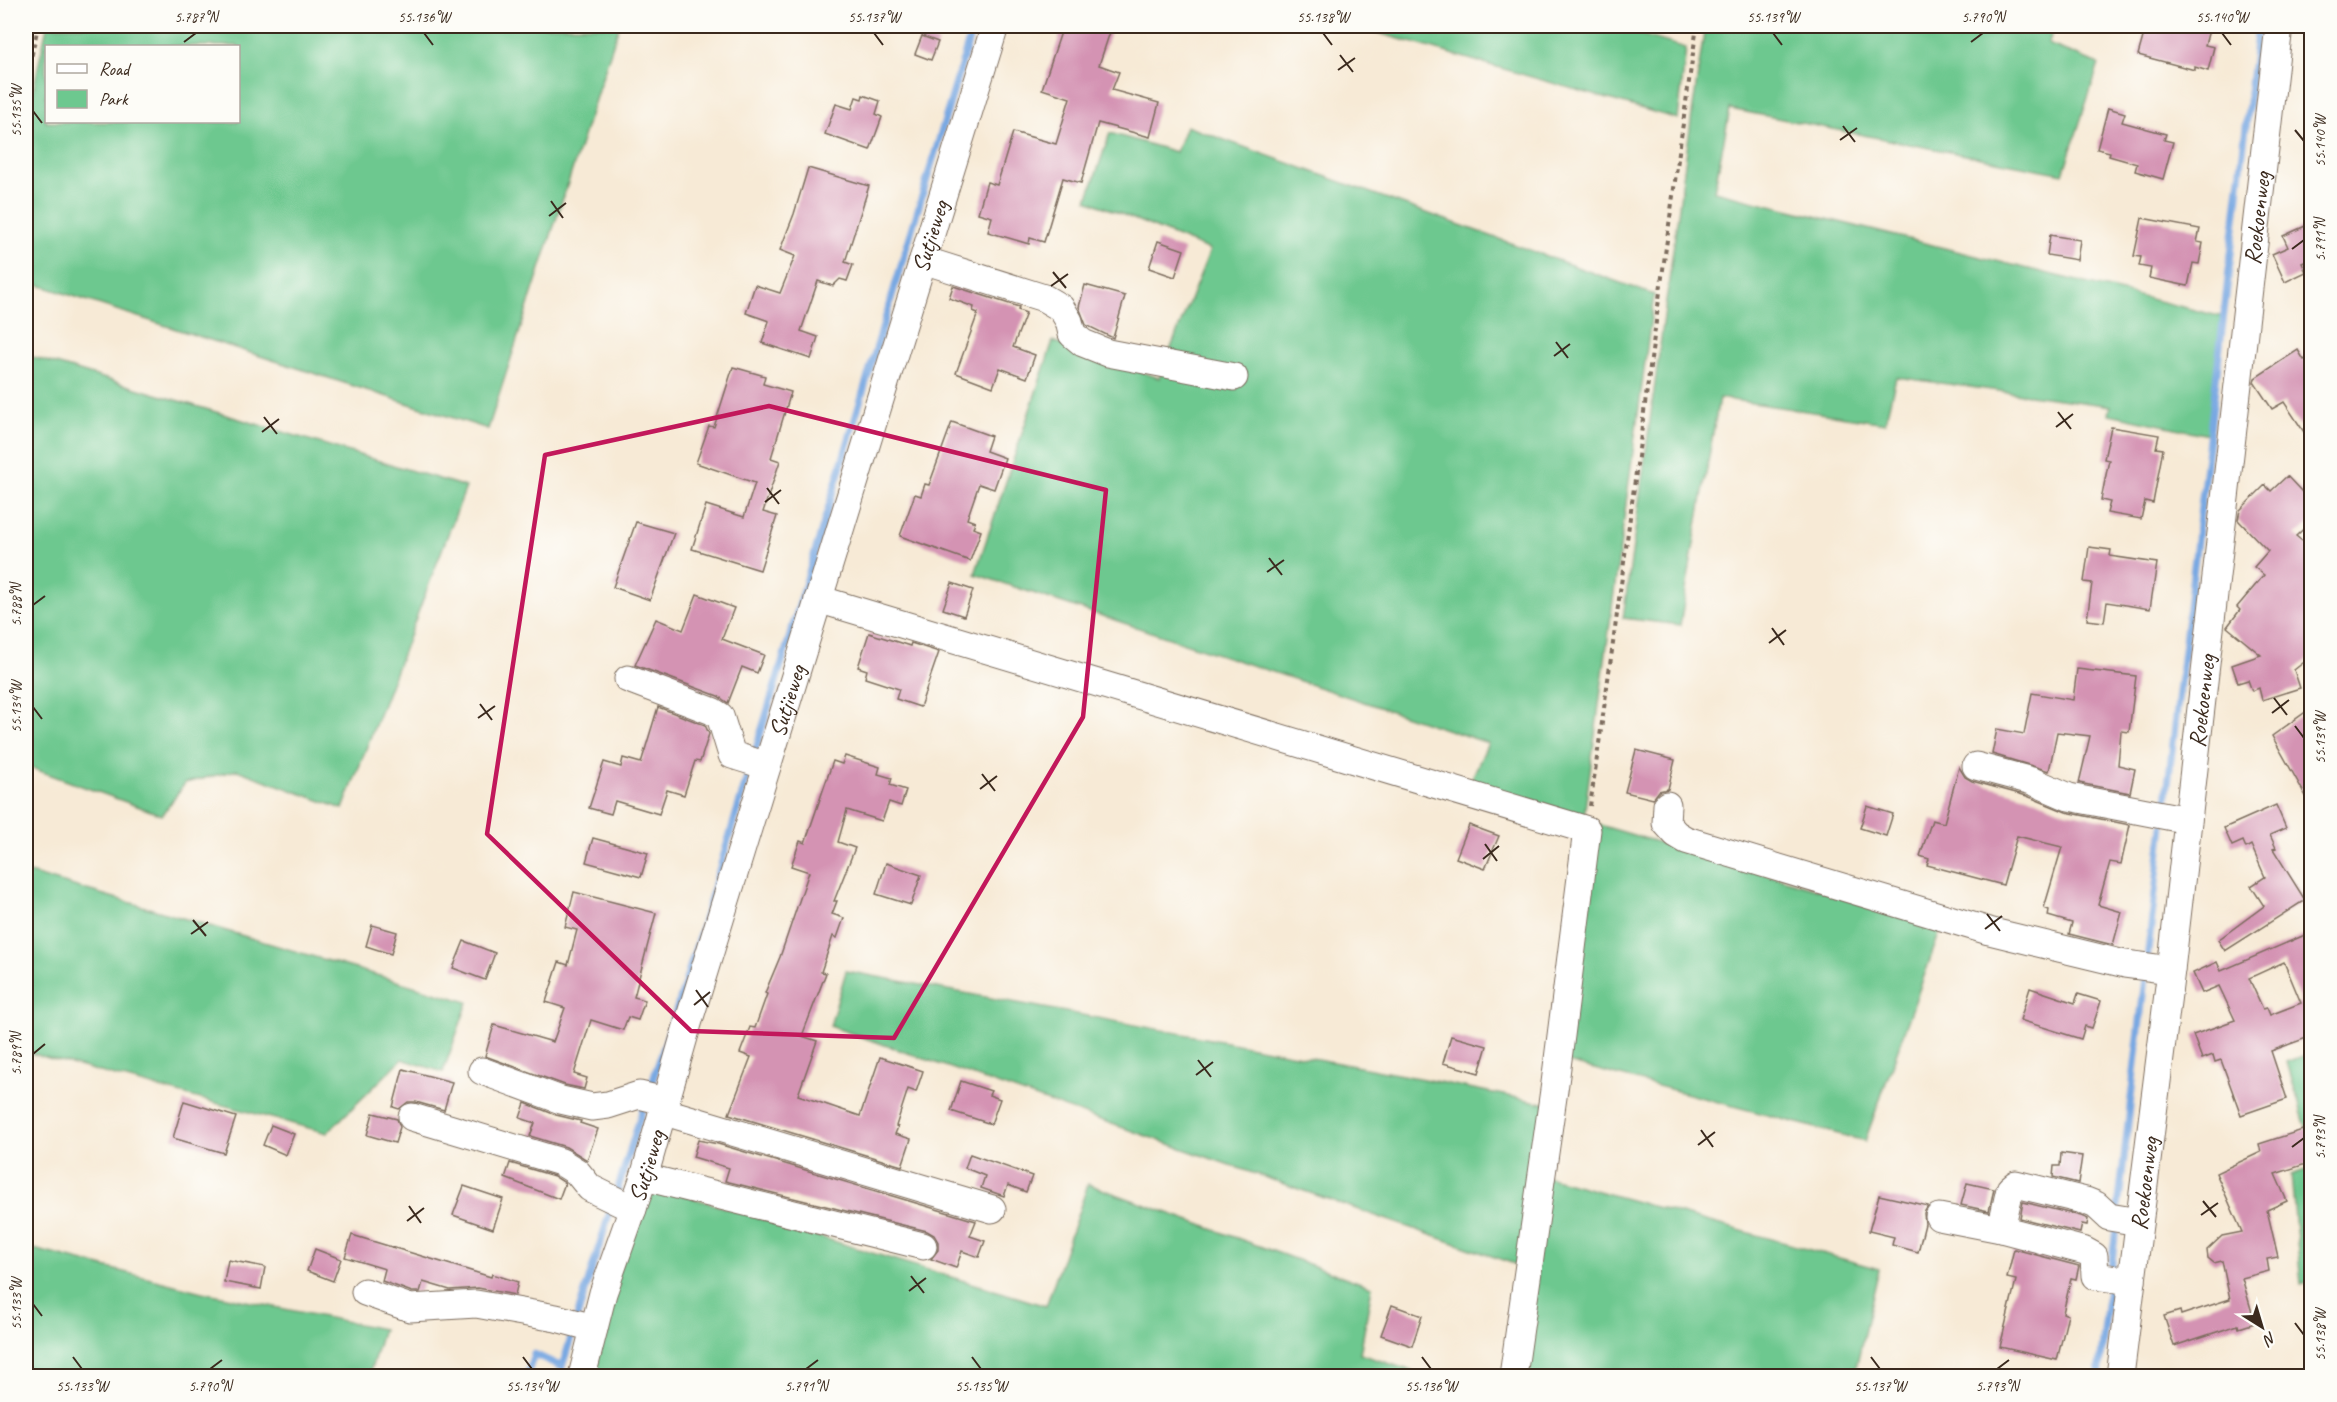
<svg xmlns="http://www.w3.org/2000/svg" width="2337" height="1402" viewBox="0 0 2337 1402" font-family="Caveat,sans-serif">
  <rect width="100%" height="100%" fill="#fdfcf7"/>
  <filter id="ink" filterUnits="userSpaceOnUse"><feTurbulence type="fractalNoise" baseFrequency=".0167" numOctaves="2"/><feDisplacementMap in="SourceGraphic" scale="12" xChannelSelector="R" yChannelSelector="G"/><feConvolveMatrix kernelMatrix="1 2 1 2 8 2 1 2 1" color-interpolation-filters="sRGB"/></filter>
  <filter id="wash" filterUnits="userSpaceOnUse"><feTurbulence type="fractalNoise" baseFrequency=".008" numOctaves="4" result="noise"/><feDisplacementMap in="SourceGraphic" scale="24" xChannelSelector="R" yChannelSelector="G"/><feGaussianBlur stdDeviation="1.35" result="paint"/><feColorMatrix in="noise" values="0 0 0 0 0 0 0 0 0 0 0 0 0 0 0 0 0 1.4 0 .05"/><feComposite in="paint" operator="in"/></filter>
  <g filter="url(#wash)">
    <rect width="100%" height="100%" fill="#f7ead6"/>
    <g fill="#6dc88f" stroke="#547956" stroke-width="1.5" fill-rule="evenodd">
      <path d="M47,26H619L488,429L26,281V123ZM46,46H238V122H46Z"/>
      <path d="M1354,26H1612L1686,48L1678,119Z"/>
      <path d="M1705,26H2055L2048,44L2099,64L2063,174L1730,109L1714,191L2223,317L2209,435L2109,414L2111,406L1896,377L1885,423L1719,398L1680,625L1623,618C1651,421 1675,223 1705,26Z"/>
      <path d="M1186,126L1654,295L1584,816L1468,787L1488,743L975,574L1053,341L1159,378L1210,250L1087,200L1110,133L1176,152Z"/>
      <path d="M26,355L466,487L343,809L237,770L185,783L162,815L26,766Z"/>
      <path d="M1596,824L1942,926L1865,1141L1564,1061Z"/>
      <path d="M26,872L468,1002L443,1072L402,1059L327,1133L26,1052Z"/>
      <path d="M846,971L1429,1080L1548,1104L1523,1267L830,1026Z"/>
      <path d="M2311,1053V1145L2287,1062Z"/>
      <path d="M2311,1168V1281L2301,1284L2291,1175Z"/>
      <path d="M1547,1177L1879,1269L1854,1376H1686L1669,1374V1376H1516Z"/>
      <path d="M1088,1184L1372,1287L1360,1354L1427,1376H595L610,1294L650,1185L1046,1306Z"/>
      <path d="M26,1247L202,1292L383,1329L369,1376H26Z"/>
    </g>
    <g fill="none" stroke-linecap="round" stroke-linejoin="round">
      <g stroke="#78a8e2" stroke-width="7">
        <path d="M755,752L973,26"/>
        <path d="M2165,810L2258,26"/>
        <path d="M2147,959L2163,826"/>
        <path d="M649,1091L683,990L749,771"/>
        <path d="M616,1194L645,1102"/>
        <path d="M2118,1209L2145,978"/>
        <path d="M2111,1269L2116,1229"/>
        <path d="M577,1317L612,1205"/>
        <path d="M527,1376L534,1354L562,1367L573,1331"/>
        <path d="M2099,1376L2109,1287"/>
      </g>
    </g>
    <g id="blocks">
      <g fill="#d493b3" fill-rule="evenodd">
        <path d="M1063,26H1112L1099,65L1119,72L1112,90L1159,103L1150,137L1098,123L1081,183L1063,178L1044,242L1030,238L1029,244L988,232L992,217L978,213L987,182L997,185L1013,132L1056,144L1070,98L1042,89Z"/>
        <path d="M2158,26H2210L2205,45L2214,47L2208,71L2195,67V70L2138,55L2145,30L2156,32Z"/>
        <path d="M922,36L938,42L931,60L915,54Z"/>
        <path d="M863,95L880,101L876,114L882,117L870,150L825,134L836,104L852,109L856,97L862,99Z"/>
        <path d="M2108,108L2125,113L2122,122L2166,134L2164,140L2173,142L2163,179L2135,171L2137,164L2109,156L2110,152L2097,149Z"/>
        <path d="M808,168L869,186L845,262L853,265L847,281L840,279L833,286L818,281L801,331L818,337L811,359L762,343L769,321L746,313L755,285L780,293L795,256L780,250L794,214Z"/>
        <path d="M2142,218L2200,229L2197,242L2203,243L2199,264L2193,263L2188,286L2149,278L2151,268L2139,266L2141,257L2134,256Z"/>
        <path d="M2312,223V259L2302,263L2306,272L2285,282L2272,254L2288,247L2283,236Z"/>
        <path d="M2050,235L2080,240L2077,260L2047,255Z"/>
        <path d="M1158,241L1184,250L1175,277L1149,268Z"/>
        <path d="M1085,285L1125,296L1113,338L1086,325L1079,307Z"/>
        <path d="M953,286L1019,307L1018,310L1026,313L1013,347L1035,355L1027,378L1000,368L993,387L956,373L978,313L973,311L974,307L949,298Z"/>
        <path d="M2298,350L2304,360L2312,356V444L2284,402L2272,409L2254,382L2255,378Z"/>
        <path d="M733,367L765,376L763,384L791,392L771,458L780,461L763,512L777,516L760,570L692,549L706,505L744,517L755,483L696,463L709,426L714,427Z"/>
        <path d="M952,422L991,436L986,451L1005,458L994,489L979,484L967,519L975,522L973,528L981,531L970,561L900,536L915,494L921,496L925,484L929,485Z"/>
        <path d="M2111,427L2159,435L2156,448L2163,449L2153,503L2145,501L2141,519L2107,513L2110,502L2101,500L2109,460L2104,459Z"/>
        <path d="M2287,476L2303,493L2312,487V521L2296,536L2312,549V656L2294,670L2300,688L2262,700L2259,688L2252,691L2248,680L2238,683L2232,665L2261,655L2227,627L2240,610L2237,607L2264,575L2254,567L2268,551L2238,520L2240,510L2265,485L2271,491Z"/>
        <path d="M636,522L674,533L650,600L613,587Z"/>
        <path d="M2089,547L2111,550L2110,556L2157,563L2150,609L2107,602L2104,622L2087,620L2092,583L2084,582Z"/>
        <path d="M952,583L973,590L964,616L943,609Z"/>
        <path d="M697,594L734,608L722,639L764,655L757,673L742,667L728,703L718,696L635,665L656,619L683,630Z"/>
        <path d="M869,633L910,646L911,643L939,652L920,707L896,699L899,689L865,678L867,670L858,667Z"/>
        <path d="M2077,669L2136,676L2129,732L2121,731L2118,765L2135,769L2130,793L2079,783L2090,736L2057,732L2049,771L1992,754L1997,729L2024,734L2032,693L2073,700Z"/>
        <path d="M658,707L705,725L709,734L700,762L695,761L684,795L667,790L659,814L615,801L611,814L589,808L604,762L621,767L623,758L641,763Z"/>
        <path d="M2307,711L2312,725V807L2272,736Z"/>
        <path d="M1636,750L1675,760L1668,789L1659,791L1653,799L1625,792Z"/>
        <path d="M845,756L880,767L878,774L892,778L890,785L906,790L901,806L889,802L882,821L847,810L838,842L855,848L834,901H837L832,914L844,918L837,938L833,936L821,972L826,973L802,1036L817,1041L798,1095L860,1116L880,1057L923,1071L916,1092L908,1089L896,1126L898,1127L895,1134L911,1139L902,1166L729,1114L751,1057L740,1053L750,1027L755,1028L767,994L765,993L780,957L809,872L791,866L800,841L805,843L833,761L842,764Z"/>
        <path d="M1959,767L1965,777L1972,781L2027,796L2066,812L2130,825L2121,864L2110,862L2098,905L2122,912L2113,945L2069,934L2072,923L2048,916L2049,910L2044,908L2062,847L2017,836L2003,885L1927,865L1929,859L1920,856L1932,820L1944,823Z"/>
        <path d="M2276,805L2286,828L2270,835L2276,848L2273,849L2305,900L2225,951L2218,940L2264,906L2251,886L2265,877L2251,845L2246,848L2243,841L2232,846L2224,828Z"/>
        <path d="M1867,806L1893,814L1886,836L1860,828Z"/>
        <path d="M1469,825L1499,836L1485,869L1456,858Z"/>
        <path d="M593,838L648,853L641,877L586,862Z"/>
        <path d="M886,863L921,875L911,905L876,894Z"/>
        <path d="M574,892L656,913L634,997L645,1000L638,1020L628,1017L623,1030L591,1020L574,1074L587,1078L584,1089L565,1085L485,1056L494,1025L553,1042L565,1008L546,1002L559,962L568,965L577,930L565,927Z"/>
        <path d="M372,925L397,932L391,954L366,946Z"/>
        <path d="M2312,932V1036L2271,1051L2287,1099L2241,1115L2221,1060L2215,1062L2213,1055L2202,1059L2193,1035L2235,1020L2219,986L2202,993L2193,973L2217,962L2221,971ZM2284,962L2301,1003L2270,1015L2267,1008L2263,1009L2249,978Z"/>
        <path d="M464,941L495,953L485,980L453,968Z"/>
        <path d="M2030,988L2075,1003L2078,994L2101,1001L2092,1028L2085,1026L2081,1039L2020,1020Z"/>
        <path d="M1451,1036L1487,1046L1479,1073L1443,1063Z"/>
        <path d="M403,1069L452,1082L444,1110L416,1102H408L399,1109L393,1107Z"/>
        <path d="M961,1081L991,1091L989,1095L1000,1099L991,1124L951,1111Z"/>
        <path d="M184,1101L236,1117L224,1153L173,1138Z"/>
        <path d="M525,1103L556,1115L581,1121L580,1123L598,1129L587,1160L566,1147L530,1136L535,1123L520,1118Z"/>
        <path d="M373,1113L397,1119L400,1127L395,1143L367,1135Z"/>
        <path d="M271,1125L294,1134L286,1155L263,1145Z"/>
        <path d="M2312,1127V1162L2275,1174L2287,1201L2267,1210L2278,1257L2267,1259L2269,1271L2242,1278L2255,1323L2239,1328L2238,1325L2174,1346L2164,1316L2180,1311L2181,1315L2230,1299L2222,1261L2214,1263L2208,1258L2207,1250L2222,1236L2242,1232L2216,1173L2261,1152L2259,1144Z"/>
        <path d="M698,1140L718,1144L976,1221L970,1236L985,1241L979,1257L962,1251L956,1268L931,1259L938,1250V1242L934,1235L927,1231L725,1181L729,1168L693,1157Z"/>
        <path d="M2061,1153L2082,1156L2078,1183L2053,1177L2054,1166H2060Z"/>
        <path d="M970,1154L1032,1176L1026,1192L1008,1185L1004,1196L981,1188L985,1176L965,1168Z"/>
        <path d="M510,1163L554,1176L565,1183L559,1199L505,1178Z"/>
        <path d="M1967,1183L1994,1189L1989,1211L1961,1205Z"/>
        <path d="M464,1186L503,1199L493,1229L453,1215Z"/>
        <path d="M1879,1195L1928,1206L1924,1213L1925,1224L1918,1252L1892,1245L1894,1237L1869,1231Z"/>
        <path d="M2023,1202L2081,1216L2088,1219L2087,1225L2082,1224L2080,1233L2020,1218Z"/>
        <path d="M352,1235L491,1277L492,1274L518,1282L515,1295L478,1288L450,1290L423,1282L420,1292H412L382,1281L385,1269L345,1257Z"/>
        <path d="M315,1249L341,1259L333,1281L307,1271Z"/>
        <path d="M2014,1249L2079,1266L2076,1279L2071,1278L2063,1313L2068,1315L2057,1360L2000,1347L2016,1280L2007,1278Z"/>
        <path d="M228,1260L265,1267L261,1289L224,1282Z"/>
        <path d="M1392,1305L1422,1316L1412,1346L1381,1335Z"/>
      </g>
    </g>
  </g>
  <g filter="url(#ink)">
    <use href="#blocks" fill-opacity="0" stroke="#7d6d5e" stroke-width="1.5"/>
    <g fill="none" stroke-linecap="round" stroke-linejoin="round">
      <g stroke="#7d6d5e" stroke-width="29">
        <g id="minor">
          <path d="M923,260L1044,298L1061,308L1069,321L1072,334L1083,343L1108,353L1234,377"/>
          <path d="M818,599L1587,830L1555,1083L1513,1376"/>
          <path d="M628,679L712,711L720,716L732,755L767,766"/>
          <path d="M1976,766L2032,781L2069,797L2188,820"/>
          <path d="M1667,805L1666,823L1676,834L1686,840L1989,931L2125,964L2171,970"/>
          <path d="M482,1071L561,1100L592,1107L608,1105L639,1095L665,1101"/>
          <path d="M662,1111L992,1209"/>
          <path d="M412,1117L561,1162L577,1172L590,1188L633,1209"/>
          <path d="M644,1177L923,1246"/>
          <path d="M1939,1217L2001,1229L2085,1251L2094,1256L2095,1276L2132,1281"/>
          <path d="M2001,1229L2010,1189L2016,1184L2086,1201L2096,1205L2109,1217L2139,1222"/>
          <path d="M365,1292L410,1308L476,1304L556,1318L594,1328"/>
          <path id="s1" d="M582,1376L603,1293L644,1177L686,1030L995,26"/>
          <path id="s2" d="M2120,1376L2171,970L2279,26"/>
        </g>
      </g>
      <g stroke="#7d6d5e" stroke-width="4" stroke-dasharray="4.5 4.5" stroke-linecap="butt">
        <path d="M26,82L38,26"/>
        <path d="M1590,806C1628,546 1659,285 1697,26"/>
      </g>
      <use href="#minor" stroke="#fff" stroke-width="27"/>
    </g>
  </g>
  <path fill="none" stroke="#c2185b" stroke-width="4.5" stroke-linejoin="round" d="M769,406L1106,490L1083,717L894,1038L691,1031L487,834L545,455Z"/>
  <path fill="none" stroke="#3b2a1e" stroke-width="2" d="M424,33L433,45M874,33L883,45M1323,33L1332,45M1773,33L1782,45M2222,33L2231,45M184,42L196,33M1971,42L1983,33M1340,55L1353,72M1338,70L1355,58M33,111L42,123M1843,126L1855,142M2295,130L2304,141M1840,140L1857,128M551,201L563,218M549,216L566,203M2292,249L2304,240M1053,272L1066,288M1051,286L1068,274M1556,342L1568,358M1554,356L1570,344M2058,412L2071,429M264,417L277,434M2056,427L2073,414M262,432L279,419M767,488L779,504M765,502L781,490M1269,558L1282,575M1267,572L1284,560M33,605L45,596M1772,628L1784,645M1769,643L1786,630M2274,698L2287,715M480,704L492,720M33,707L42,719M2272,713L2289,700M478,718L495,706M2295,726L2304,738M982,774L995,791M980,789L997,776M1485,844L1497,861M1483,859L1499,846M1987,914L2000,931M193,920L206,936M1985,929L2002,916M191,934L208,922M696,990L708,1007M694,1005L710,992M33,1054L45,1044M1198,1060L1211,1077M1196,1075L1213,1062M1701,1130L1713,1147M1698,1145L1715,1132M2292,1147L2304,1138M2203,1201L2216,1217M409,1206L421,1223M2201,1215L2218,1203M407,1221L424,1208M911,1276L924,1293M909,1291L926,1278M33,1304L42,1316M2295,1323L2304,1335M73,1357L82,1369M523,1357L532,1369M972,1357L981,1369M1422,1357L1431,1369M1871,1357L1880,1369M210,1369L222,1360M806,1369L818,1360M1997,1369L2009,1360"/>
  <g text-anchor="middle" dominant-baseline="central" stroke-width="4.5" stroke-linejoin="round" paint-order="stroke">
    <g font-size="24" fill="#3b2a1e" stroke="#fdfcf7">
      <text stroke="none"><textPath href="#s2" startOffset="1166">Roekoenweg</textPath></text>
      <text stroke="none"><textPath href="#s1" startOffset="1192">Sutjieweg</textPath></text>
      <text stroke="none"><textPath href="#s1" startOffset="706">Sutjieweg</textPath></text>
      <text stroke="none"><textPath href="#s2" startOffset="680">Roekoenweg</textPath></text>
      <text stroke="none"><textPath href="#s1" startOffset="220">Sutjieweg</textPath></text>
      <text stroke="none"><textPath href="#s2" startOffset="194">Roekoenweg</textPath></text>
    </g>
  </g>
  <rect width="2337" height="1402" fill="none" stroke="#fdfcf7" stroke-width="66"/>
  <rect x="45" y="45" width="195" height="78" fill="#fdfcf7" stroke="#afa8a0" stroke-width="1.5"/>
  <rect x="57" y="64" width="30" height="9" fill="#ffffff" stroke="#afa8a0" stroke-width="1.5"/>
  <text x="99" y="75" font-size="18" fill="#3b2a1e">Road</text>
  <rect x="57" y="90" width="30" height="18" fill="#6dc88f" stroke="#afa8a0" stroke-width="1.5"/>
  <text x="99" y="105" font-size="18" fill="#3b2a1e">Park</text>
  <g transform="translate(2262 1327) rotate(143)" stroke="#fdfcf7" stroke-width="4.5" paint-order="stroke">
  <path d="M0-4.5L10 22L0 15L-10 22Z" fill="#3b2a1e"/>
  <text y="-9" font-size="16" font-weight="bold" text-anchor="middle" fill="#3b2a1e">N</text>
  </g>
  <rect x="33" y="33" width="2271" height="1336" fill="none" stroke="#3b2a1e" stroke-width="2"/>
  <g font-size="15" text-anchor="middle" fill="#3b2a1e">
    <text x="196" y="22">5.787°N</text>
    <text x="424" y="22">55.136°W</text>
    <text x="874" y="22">55.137°W</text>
    <text x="1323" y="22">55.138°W</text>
    <text x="1773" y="22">55.139°W</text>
    <text x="1983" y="22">5.790°N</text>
    <text x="2222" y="22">55.140°W</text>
    <text transform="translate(16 111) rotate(-90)" y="5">55.135°W</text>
    <text transform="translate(2320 141) rotate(-90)" y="5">55.140°W</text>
    <text transform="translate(2320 240) rotate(-90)" y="5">5.791°N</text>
    <text transform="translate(16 605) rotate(-90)" y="5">5.788°N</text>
    <text transform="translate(16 707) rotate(-90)" y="5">55.134°W</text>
    <text transform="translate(2320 738) rotate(-90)" y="5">55.139°W</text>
    <text transform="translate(16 1054) rotate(-90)" y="5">5.789°N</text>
    <text transform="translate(2320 1138) rotate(-90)" y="5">5.793°N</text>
    <text transform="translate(16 1304) rotate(-90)" y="5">55.133°W</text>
    <text transform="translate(2320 1335) rotate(-90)" y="5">55.138°W</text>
    <text x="82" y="1391">55.133°W</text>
    <text x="210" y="1391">5.790°N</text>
    <text x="532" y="1391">55.134°W</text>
    <text x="806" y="1391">5.791°N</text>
    <text x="981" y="1391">55.135°W</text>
    <text x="1431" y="1391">55.136°W</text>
    <text x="1880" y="1391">55.137°W</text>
    <text x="1997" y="1391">5.793°N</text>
  </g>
</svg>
